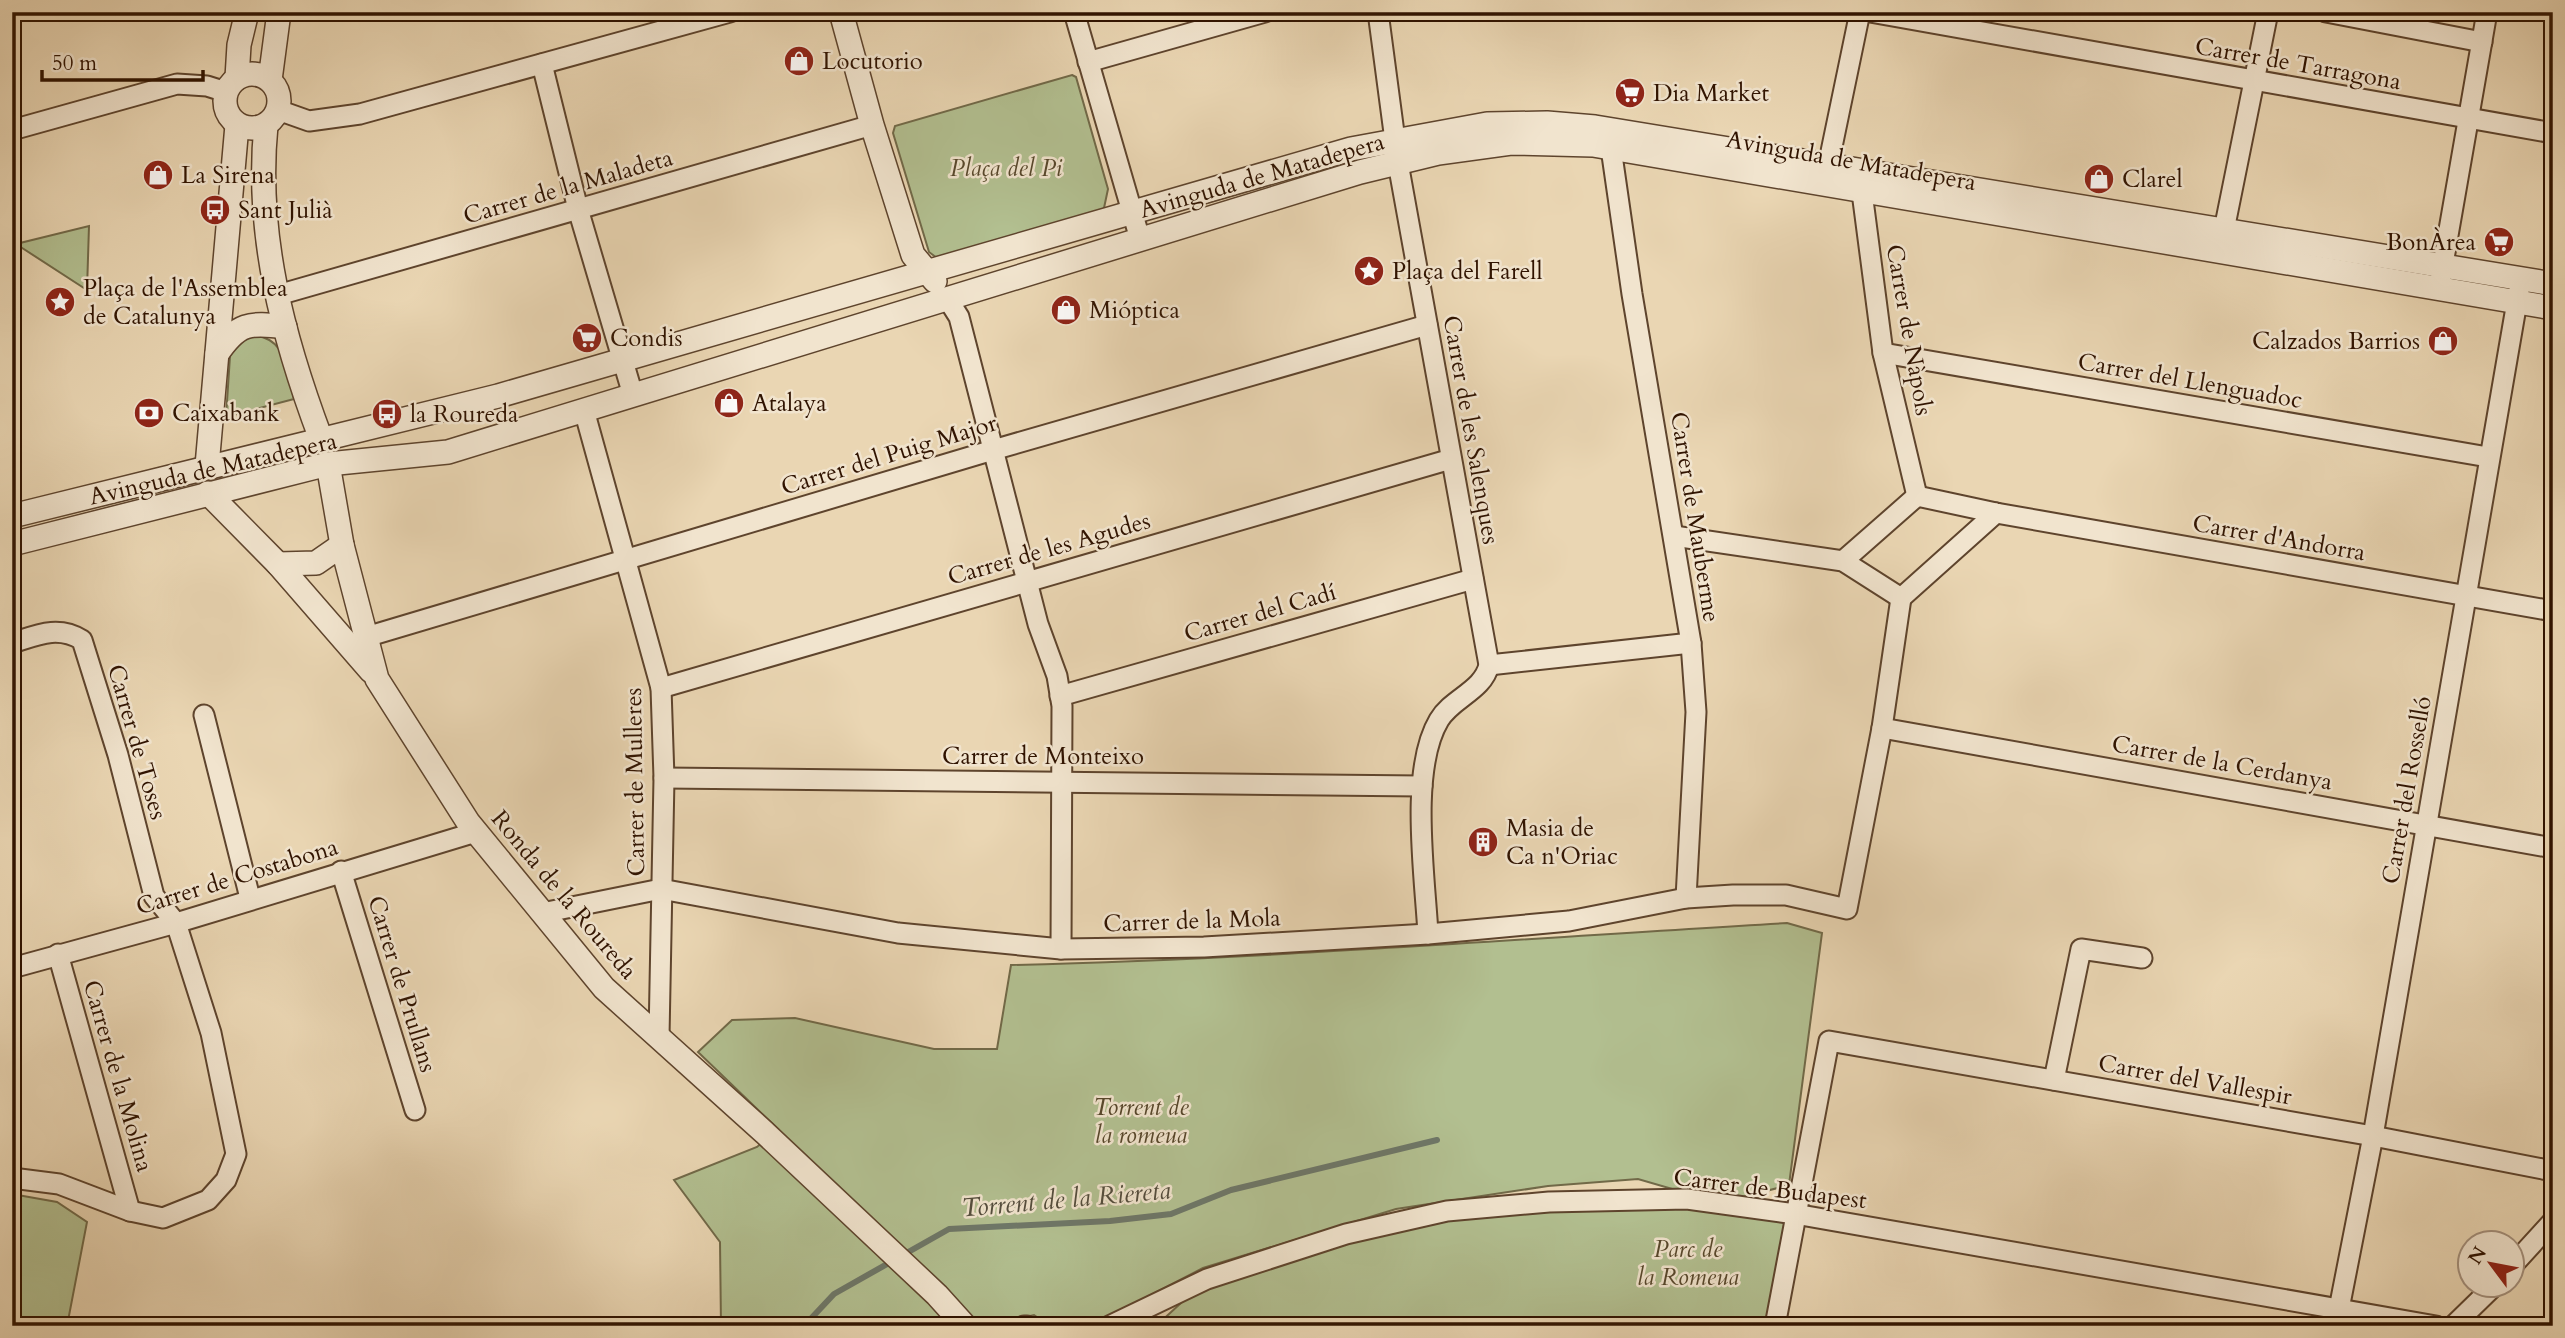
<svg xmlns="http://www.w3.org/2000/svg" width="2565" height="1338" viewBox="0 0 2565 1338" font-family="Cardo,serif">
  <rect width="100%" height="100%" fill="#ead6b3"/>
  <filter id="stains"><feTurbulence type="fractalNoise" baseFrequency=".00286" numOctaves="4"/><feColorMatrix values="0 0 0 0 .2 0 0 0 0 .09 0 0 0 0 .02 0 0 0 .5 -.17"/></filter>
  <radialGradient id="worn" r=".72"><stop offset=".6" stop-color="#630" stop-opacity="0"/><stop offset="1" stop-color="#630" stop-opacity=".3"/></radialGradient>
  <g fill="#b2bf90" stroke="#716948" stroke-width="2">
    <path d="M1072,75L1076,77L1108,189L1104,208L1095,218L937,258L929,252L893,133L895,126Z"/>
    <path d="M89,226L87,290L16,244Z"/>
    <path d="M251,335C288,338 286,368 294,399L226,417L230,356L233,349Z"/>
    <path d="M1787,923L1822,933L1789,1185L1720,1203L1795,1214L1776,1326H1156L1207,1279L1447,1211L1717,1202L1638,1179L1548,1186L1396,1209L1203,1268L1091,1326H1050L1034,1315L989,1326H721L720,1242L674,1180L757,1147L778,1129L698,1052L732,1020L795,1018L934,1049H997L1011,965C1270,959 1528,938 1787,923Z"/>
    <path d="M12,1194L57,1202L87,1222L67,1326H12Z"/>
  </g>
  <g fill="none" stroke-linecap="round" stroke-linejoin="round">
    <path stroke="#6e7768" stroke-width="6" d="M804,1326L834,1294L949,1229L1110,1221L1171,1214L1231,1190L1437,1140"/>
    <g stroke="#5e442d" stroke-width="23">
      <g id="minor">
        <path d="M1074,12L1140,239"/>
        <path d="M1378,12L1398,163L1489,665C1483,691 1452,698 1439,720C1409,770 1425,876 1428,934"/>
        <path d="M1870,12L2553,133"/>
        <path d="M2326,12L2482,42"/>
        <path d="M1088,62L1265,12"/>
        <path d="M542,64L578,209L633,395"/>
        <path d="M278,110L309,121L360,114L730,12"/>
        <path d="M12,130L177,84L207,86L226,92"/>
        <path d="M1611,148L1632,294L1691,643L1696,712L1686,898"/>
        <path d="M1860,177L1883,353L1917,496"/>
        <path d="M1829,179L1828,166L1860,12"/>
        <path d="M2221,245L2268,12"/>
        <path d="M2439,287L2487,12"/>
        <path d="M278,295L872,125"/>
        <path d="M947,298L959,317L1038,624L1057,676L1062,706L1061,949"/>
        <path d="M1883,353L2488,457"/>
        <path d="M584,410L661,688L664,778L659,1037"/>
        <path d="M1917,496L1996,513L2553,611"/>
        <path d="M1674,536L1843,561L1901,598"/>
        <path d="M1843,561L1917,496"/>
        <path d="M1901,598L1996,513"/>
        <path d="M366,637L993,450L1427,325"/>
        <path d="M12,643C37,635 58,625 82,640L118,755L154,896L176,923L211,1033L236,1154L226,1180L208,1200L163,1218L130,1211L59,1184L12,1178"/>
        <path d="M1489,665L1691,643"/>
        <path d="M661,688L1451,459"/>
        <path d="M1060,696L1473,579"/>
        <path d="M204,715L250,898"/>
        <path d="M1882,728L2553,848"/>
        <path d="M664,778L1422,786"/>
        <path d="M341,871L415,1110"/>
        <path d="M542,913L661,889L898,933L1061,949L1204,947L1428,934L1569,921L1686,898L1733,895H1786L1847,909L1882,728L1901,598"/>
        <path d="M58,954L130,1211"/>
        <path d="M12,968L176,923L476,832"/>
        <path d="M2054,1080L2081,949L2142,958"/>
        <path d="M2512,1266L2553,1221"/>
        <path d="M2339,1309L2373,1136L2519,290"/>
        <path d="M1024,1326H1027"/>
        <path d="M1109,1326L1207,1279L1346,1234L1447,1211L1549,1202L1687,1199L1795,1214L2436,1326"/>
        <path d="M1775,1326L1829,1041L2373,1136L2553,1171"/>
        <path d="M2453,1326L2494,1286"/>
      </g>
    </g>
    <g stroke="#5e442d" stroke-width="26">
      <g id="tertiary">
        <path d="M841,12L872,125L913,255L935,281"/>
        <circle cx="252" cy="101" r="27"/>
        <path d="M237,78L239,45L247,12"/>
        <path d="M270,80L279,12"/>
        <path d="M266,125C255,234 283,338 321,439"/>
        <path d="M217,354C238,323 249,322 285,327"/>
        <path d="M328,464L342,545L377,679L468,822L604,988L765,1133L937,1295L965,1326"/>
        <path d="M207,466L237,125"/>
        <path d="M208,493L278,564L371,671"/>
        <path d="M12,516L498,396L1351,149L1487,124L1547,123L1595,127L2553,284"/>
        <path d="M12,544L328,464L448,452L1360,172L1438,153L1511,143L1593,145L2553,308"/>
        <path d="M278,564L316,563L342,545"/>
      </g>
    </g>
    <use href="#minor" stroke="#f1e4ce" stroke-width="19"/>
    <use href="#tertiary" stroke="#f1e4ce" stroke-width="23"/>
    <path stroke="#301300" stroke-width="5" stroke-dasharray="12 12" stroke-linecap="butt" d="M2550,1326L2553,1322"/>
  </g>
  <defs>
    <g id="shop-disc" transform="scale(1.575)"><circle r="9.5" fill="#8f2418" stroke="#f1e4ce"/><path d="M-5-2.5h2.3a2.7 3.5 0 0 1 5.4 0H5L5.5 6h-11ZM-1.5-2.5h3a1.5 2.3 0 0 0-3 0Z" fill="#fff"/></g>
    <g id="supermarket-disc" transform="scale(1.575)"><circle r="9.5" fill="#8f2418" stroke="#f1e4ce"/><path d="M-6-5.5h2.5l.6 2H6L4.5 2H-2.5L-4.4-4H-6ZM-1.5 3.2a1.3 1.3 0 1 0 .1 0ZM3 3.2a1.3 1.3 0 1 0 .1 0Z" fill="#fff"/></g>
    <g id="bus-disc" transform="scale(1.575)"><circle r="9.5" fill="#8f2418" stroke="#f1e4ce"/><path d="M-5-6H5V4H4V6H2V4H-2V6H-4V4H-5ZM-3.5-4V0h7V-4ZM-3.5 1.2v1.5H-2V1.2ZM2 1.2v1.5H3.5V1.2Z" fill="#fff"/></g>
    <g id="sight-disc" transform="scale(1.575)"><circle r="9.5" fill="#8f2418" stroke="#f1e4ce"/><path d="M0-6L1.8-2.2L6-1.7L2.9 1.2L3.7 5.4L0 3.3L-3.7 5.4L-2.9 1.2L-6-1.7L-1.8-2.2Z" fill="#fff"/></g>
    <g id="bank-disc" transform="scale(1.575)"><circle r="9.5" fill="#8f2418" stroke="#f1e4ce"/><path d="M-6-4H6V4H-6ZM0-2.3a2.3 2.3 0 1 0 0 4.6a2.3 2.3 0 1 0 0-4.6Z" fill="#fff"/></g>
    <g id="building-disc" transform="scale(1.575)"><circle r="9.5" fill="#8f2418" stroke="#f1e4ce"/><path d="M-4-6H4V6H1V3H-1V6H-4ZM-2.5-4.3h1.7v1.8h-1.7ZM.8-4.3h1.7v1.8H.8ZM-2.5-1h1.7V.8h-1.7ZM.8-1h1.7V.8H.8Z" fill="#fff"/></g>
  </defs>
  <g fill-rule="evenodd">
    <use href="#shop-disc" x="799" y="61"/>
    <use href="#supermarket-disc" x="1630" y="93"/>
    <use href="#shop-disc" x="158" y="175"/>
    <use href="#shop-disc" x="2099" y="179"/>
    <use href="#bus-disc" x="215" y="210"/>
    <use href="#supermarket-disc" x="2499" y="242"/>
    <use href="#sight-disc" x="1369" y="271"/>
    <use href="#sight-disc" x="60" y="302"/>
    <use href="#shop-disc" x="1066" y="310"/>
    <use href="#supermarket-disc" x="587" y="338"/>
    <use href="#shop-disc" x="2443" y="341"/>
    <use href="#shop-disc" x="729" y="403"/>
    <use href="#bank-disc" x="149" y="413"/>
    <use href="#bus-disc" x="387" y="414"/>
    <use href="#building-disc" x="1483" y="842"/>
  </g>
  <g text-anchor="middle" dominant-baseline="central" stroke-width="5" stroke-linejoin="round" paint-order="stroke">
    <g font-size="24" fill="#301300" stroke="#f1e4ce" text-anchor="start">
      <text x="822" y="61">Locutorio</text>
      <text x="1653" y="93">Dia Market</text>
      <text x="181" y="175">La Sirena</text>
      <text x="2122" y="179">Clarel</text>
      <text x="238" y="210">Sant Julià</text>
      <text x="2476" y="242" text-anchor="end">BonÀrea</text>
      <text x="1392" y="271">Plaça del Farell</text>
      <text x="83" y="288">Plaça de l'Assemblea<tspan x="83" dy="28">de Catalunya</tspan></text>
      <text x="1089" y="310">Mióptica</text>
      <text x="610" y="338">Condis</text>
      <text x="2420" y="341" text-anchor="end">Calzados Barrios</text>
      <text x="752" y="403">Atalaya</text>
      <text x="172" y="413">Caixabank</text>
      <text x="410" y="414">la Roureda</text>
      <text x="1506" y="828">Masia de<tspan x="1506" dy="28">Ca n'Oriac</tspan></text>
    </g>
    <g font-size="24" fill="#301300" stroke="#f1e4ce">
      <text transform="translate(2298 64) rotate(10)">Carrer de Tarragona</text>
      <text transform="translate(1851 161) rotate(10)">Avinguda de Matadepera</text>
      <text transform="translate(1262 176) rotate(-16)">Avinguda de Matadepera</text>
      <text transform="translate(568 187) rotate(-16)">Carrer de la Maladeta</text>
      <text transform="translate(1909 330) rotate(80)">Carrer de Nàpols</text>
      <text transform="translate(2190 381) rotate(10)">Carrer del Llenguadoc</text>
      <text transform="translate(1471 430) rotate(80)">Carrer de les Salenques</text>
      <text transform="translate(889 455) rotate(-17)">Carrer del Puig Major</text>
      <text transform="translate(213 469) rotate(-13)">Avinguda de Matadepera</text>
      <text transform="translate(1695 517) rotate(81)">Carrer de Mauberme</text>
      <text transform="translate(2279 538) rotate(10)">Carrer d'Andorra</text>
      <text transform="translate(1049 549) rotate(-16)">Carrer de les Agudes</text>
      <text transform="translate(1260 613) rotate(-16)">Carrer del Cadí</text>
      <text transform="translate(137 742) rotate(74)">Carrer de Toses</text>
      <text x="1043" y="756">Carrer de Monteixo</text>
      <text transform="translate(2222 763) rotate(10)">Carrer de la Cerdanya</text>
      <text transform="translate(635 782) rotate(-91)">Carrer de Mulleres</text>
      <text transform="translate(2407 790) rotate(-80)">Carrer del Rosselló</text>
      <text transform="translate(237 877) rotate(-17)">Carrer de Costabona</text>
      <text transform="translate(564 895) rotate(50)">Ronda de la Roureda</text>
      <text transform="translate(1192 921) rotate(-2)">Carrer de la Mola</text>
      <text transform="translate(402 984) rotate(73)">Carrer de Prullans</text>
      <text transform="translate(118 1076) rotate(74)">Carrer de la Molina</text>
      <text transform="translate(2195 1080) rotate(10)">Carrer del Vallespir</text>
      <text transform="translate(1770 1189) rotate(7)">Carrer de Budapest</text>
    </g>
    <g font-size="24" font-style="italic" fill="#57472b" stroke="#f1e4ce">
      <text x="1006" y="168">Plaça del Pi</text>
      <text x="1141" y="1107">Torrent de<tspan x="1141" dy="28">la romeua</tspan></text>
      <text x="1688" y="1249">Parc de<tspan x="1688" dy="28">la Romeua</tspan></text>
    </g>
    <g font-size="26" font-style="italic" fill="#544d3d" stroke="#f1e4ce">
      <text transform="translate(1066 1199) rotate(-5)">Torrent de la Riereta</text>
    </g>
  </g>
  <rect width="2565" height="1338" fill="none" stroke="#ead6b3" stroke-width="42"/>
  <rect x="14" y="14" width="2537" height="1310" fill="none" stroke="#301300" stroke-width="3.5"/>
  <rect x="21" y="21" width="2523" height="1296" fill="none" stroke="#301300" stroke-width="2"/>
  <g transform="translate(2491 1264) rotate(302)"><circle r="33" fill="#f1e4ce" stroke="#a4907c" stroke-width="2"/>
  <path d="M0-5L12 26L0 18L-12 26Z" fill="#8f2418"/>
  <text y="-10" font-size="19" font-weight="bold" text-anchor="middle" fill="#301300">N</text>
  </g>
  <path d="M42 70v10h161v-10" fill="none" stroke="#301300" stroke-width="3.5"/>
  <text x="52" y="70" font-size="21" fill="#301300" stroke="#f1e4ce" stroke-width="5" paint-order="stroke">50 m</text>
  <rect width="100%" height="100%" filter="url(#stains)"/>
  <rect width="100%" height="100%" fill="url(#worn)"/>
</svg>
